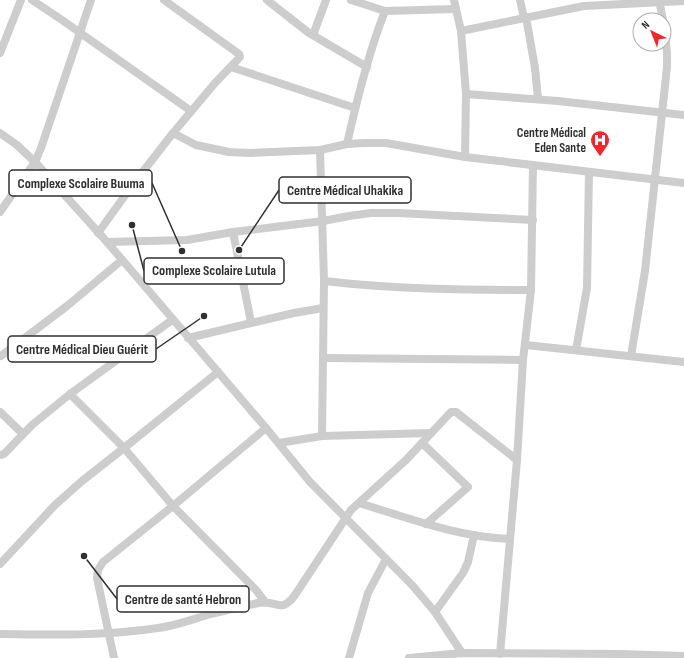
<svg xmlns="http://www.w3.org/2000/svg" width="684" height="658" viewBox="0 0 684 658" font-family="'Sofia Sans Condensed',sans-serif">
  <rect width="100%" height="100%" fill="#fff"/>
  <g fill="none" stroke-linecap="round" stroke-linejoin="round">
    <g stroke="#cdcdcd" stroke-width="8">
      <path d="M32,0L62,20L191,111"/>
      <path d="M267,0L309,33L367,67"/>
      <path d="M351,0L385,11L456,9"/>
      <path d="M454,0L461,31L466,94L465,157"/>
      <path d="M520,0L524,18"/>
      <path d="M659,0L663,20"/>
      <path d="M526,17L535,68L538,99"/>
      <path d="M461,31L584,6L684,1"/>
      <path d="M313,35L326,0"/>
      <path d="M0,53L21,0"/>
      <path d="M231,67L355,108"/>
      <path d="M466,94L558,101L684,115"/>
      <path d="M0,133L17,145L35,162L107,242L266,428L310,482L412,585L435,612L462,653"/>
      <path d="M173,133L196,145L229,152L250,153L320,150L347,144L364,143H386L465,157L684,183"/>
      <path d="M347,144C357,99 368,54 385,11"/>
      <path d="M320,150L324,281L322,436"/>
      <path d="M0,212L35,162L41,148L91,0"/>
      <path d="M233,232L251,322"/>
      <path d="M98,233L134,183L173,133L215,83L240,57L239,54L164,0"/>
      <path d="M107,242L187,240L233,232L323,221L349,216L371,213H398L533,220"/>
      <path d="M324,281C393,289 461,290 531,290"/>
      <path d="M188,338L294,313L323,308"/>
      <path d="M526,345L684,362"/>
      <path d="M576,350L587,288L589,172"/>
      <path d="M1,356L67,306L122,260"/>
      <path d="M631,356L645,271L667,67V53L664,27"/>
      <path d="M323,358L523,360"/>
      <path d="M70,394L124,448L173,506L256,590L265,602"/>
      <path d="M0,412L23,434"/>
      <path d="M279,443L322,436L431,433"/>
      <path d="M422,443L468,487L426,524"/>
      <path d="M0,455L4,454L32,425L70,394L172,320"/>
      <path d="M359,503C408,518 458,537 510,539"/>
      <path d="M0,564L55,505L82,481L124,448L218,372"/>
      <path d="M435,612L463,573L468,562L474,535"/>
      <path d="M0,634C53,635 106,636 158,628C176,626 193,619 211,614C226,610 242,607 258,603C278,599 280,615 295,595L351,510L406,460L451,412H456L517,460"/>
      <path d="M500,654L517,460L523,360L531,290L533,165"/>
      <path d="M114,658L97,578L98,570L103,562L173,506L266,428"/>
      <path d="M349,658L368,593L386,559"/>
      <path d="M409,658L462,653L621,654L684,656"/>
    </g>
  </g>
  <defs>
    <g id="hospital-pin" transform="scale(1)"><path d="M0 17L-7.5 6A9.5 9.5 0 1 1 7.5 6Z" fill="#f2272b" stroke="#fff"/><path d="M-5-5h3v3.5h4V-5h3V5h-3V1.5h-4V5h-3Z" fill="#fff"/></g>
  </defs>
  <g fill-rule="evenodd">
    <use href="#hospital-pin" x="600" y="140"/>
  </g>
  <g text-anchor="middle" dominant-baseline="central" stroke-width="4" stroke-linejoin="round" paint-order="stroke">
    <g font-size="13" font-weight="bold" fill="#303030" stroke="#fff" text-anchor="end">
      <text x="586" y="133">Centre Médical<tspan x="586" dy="15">Eden Sante</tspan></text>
    </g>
  </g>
  <path fill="none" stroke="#303030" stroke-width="1.5" d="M182 251L152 183M239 250L279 190M132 225L144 271M204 316L156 349M84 556L117 599"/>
  <g fill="#303030" stroke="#fff" stroke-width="1.5">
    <circle cx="182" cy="251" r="4"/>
    <circle cx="239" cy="250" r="4"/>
    <circle cx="132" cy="225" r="4"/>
    <circle cx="204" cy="316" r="4"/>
    <circle cx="84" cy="556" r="4"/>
  </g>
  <g fill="#fff" stroke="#303030" stroke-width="1.5">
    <rect x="9" y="170" width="143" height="26" rx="4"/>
    <rect x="279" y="177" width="132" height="26" rx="4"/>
    <rect x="144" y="258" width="140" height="26" rx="4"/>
    <rect x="8" y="336" width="148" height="26" rx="4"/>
    <rect x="117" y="586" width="132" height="26" rx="4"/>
  </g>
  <g font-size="14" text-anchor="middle" font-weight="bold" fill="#303030">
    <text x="81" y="188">Complexe Scolaire Buuma</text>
    <text x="345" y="195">Centre Médical Uhakika</text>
    <text x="214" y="275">Complexe Scolaire Lutula</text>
    <text x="82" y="354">Centre Médical Dieu Guérit</text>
    <text x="183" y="604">Centre de santé Hebron</text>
  </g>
  <g transform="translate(652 32) rotate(317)"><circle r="19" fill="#ffffff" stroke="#acacac"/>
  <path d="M0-3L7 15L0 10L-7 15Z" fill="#f2272b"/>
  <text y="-6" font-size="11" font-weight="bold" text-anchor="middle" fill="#303030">N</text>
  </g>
</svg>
